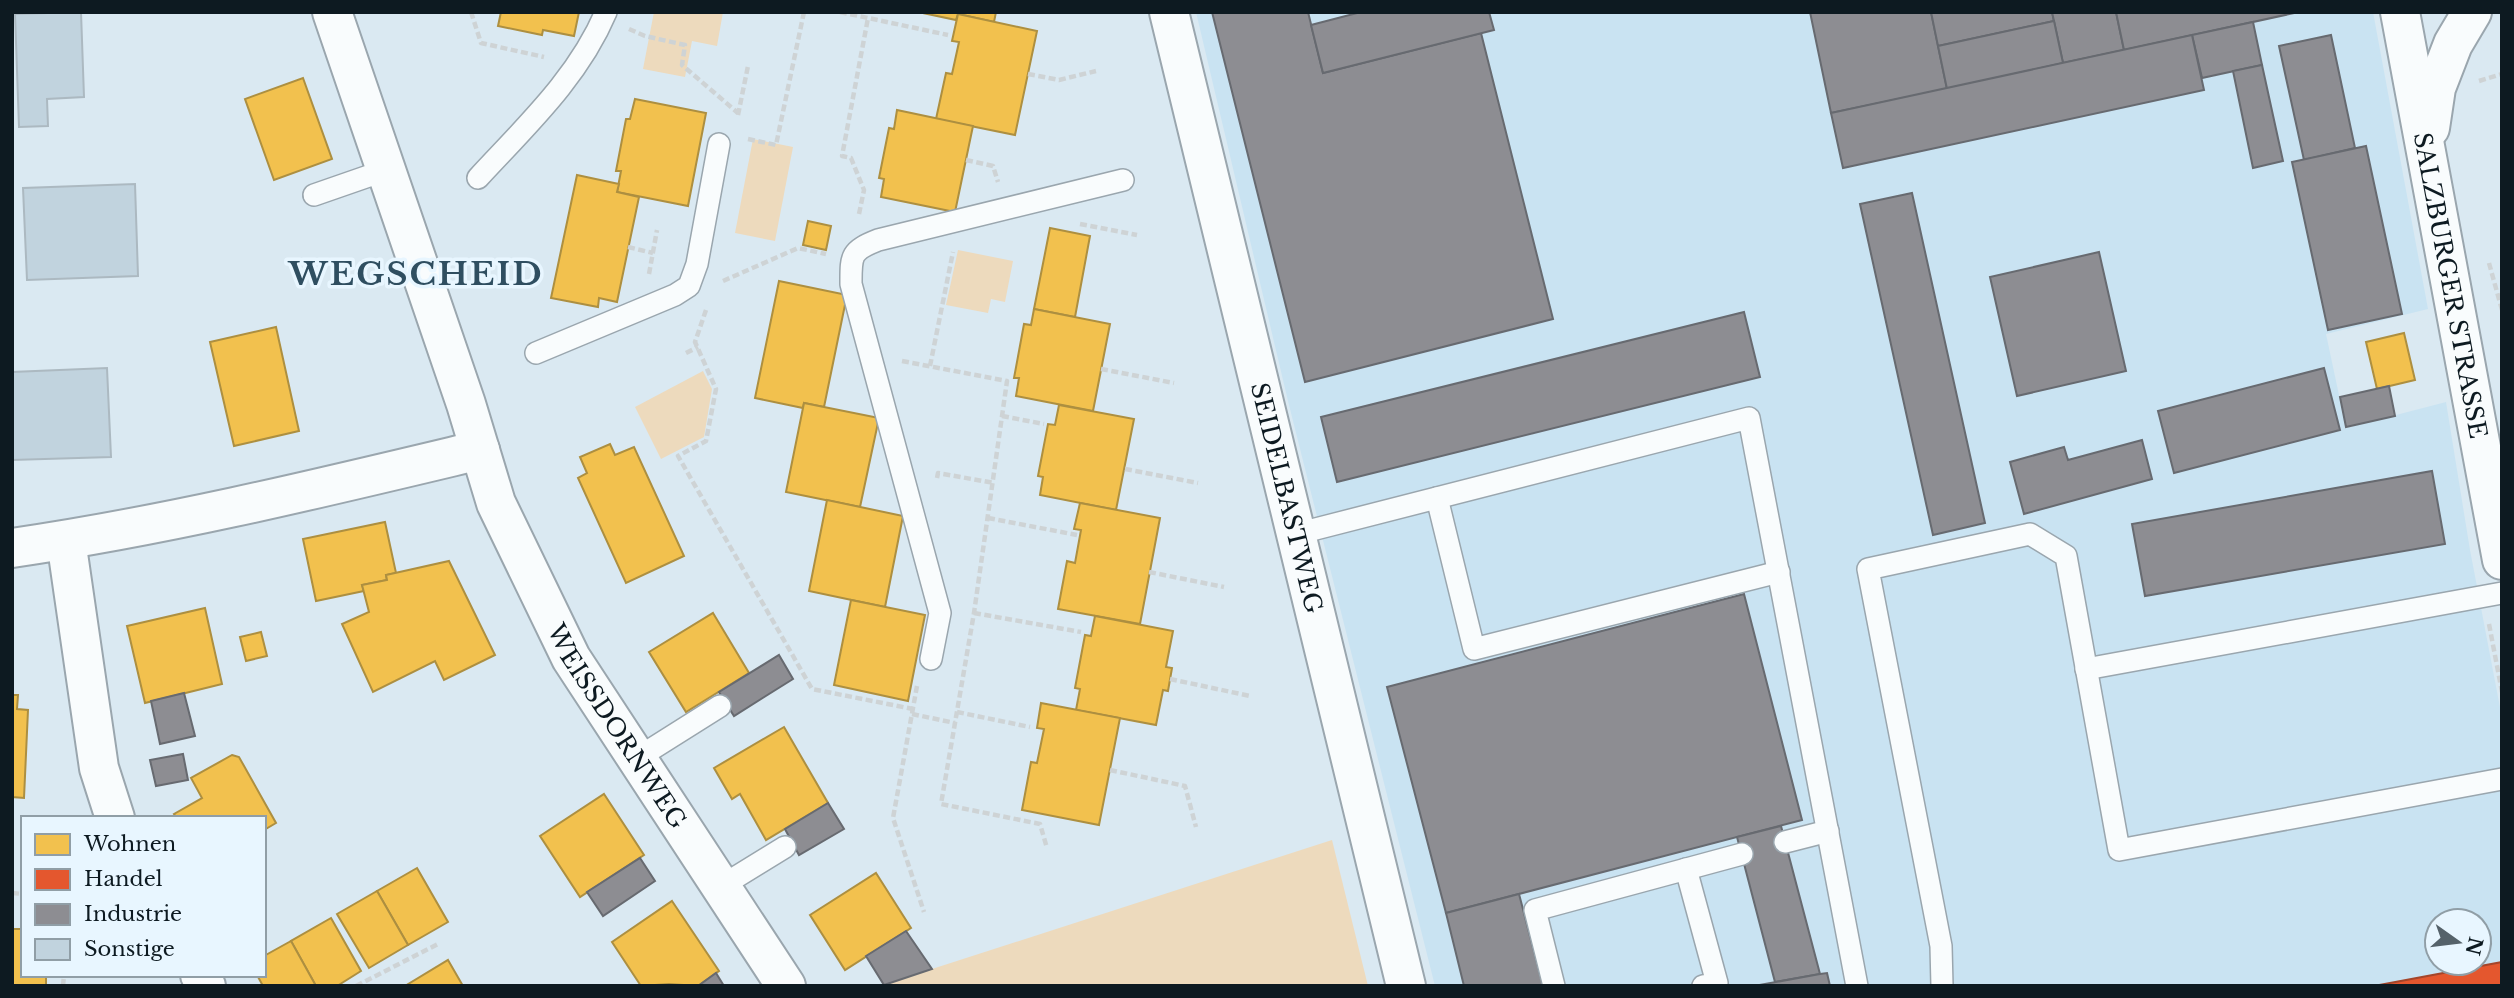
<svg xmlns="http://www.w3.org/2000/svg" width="2514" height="998" viewBox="0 0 2514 998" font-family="'Libre Baskerville',serif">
  <rect width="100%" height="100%" fill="#dae9f2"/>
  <path fill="#c9e3f2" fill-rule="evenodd" d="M1196,12H2373L2428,309L2326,334L2346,428L2446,402L2470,550L2502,718V986H1435L1288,401ZM2437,921H2479V963H2437Z"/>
  <g fill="#eddabd">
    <path d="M654,12H723L717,46L692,41L685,77L643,69Z"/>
    <path d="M753,139L793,147L775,241L735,233Z"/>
    <path d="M958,250L1013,261L1005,302L991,299L988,313L946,305Z"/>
    <path d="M703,371L712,389L704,437L661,459L635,407Z"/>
    <path d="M1332,840L1368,986H883L932,969Z"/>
  </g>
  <g fill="#f2c14e" stroke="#ad8f40" stroke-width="2">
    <path d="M501,12H579L574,36L543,30L542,35L498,26Z"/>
    <path d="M918,12H996L994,22L958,14L956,20Z"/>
    <path d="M958,14L1037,31L1015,135L936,119L946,73L952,74L959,42L952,41Z"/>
    <path d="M303,78L332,159L274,180L245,99Z"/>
    <path d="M635,99L706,113L688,206L617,192L621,171H616L626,119H630Z"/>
    <path d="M897,110L973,126L955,212L881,197L884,179L879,178L889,128L894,129Z"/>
    <path d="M577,175L619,184L617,192L639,197L617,302L599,298L598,307L551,298Z"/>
    <path d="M808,221L831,226L826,250L803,245Z"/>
    <path d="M1050,228L1090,236L1075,317L1034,309Z"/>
    <path d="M779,281L847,295L824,407L804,403L803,408L755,398Z"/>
    <path d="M1034,309L1110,324L1093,411L1016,396L1019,378H1014L1024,324L1031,325Z"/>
    <path d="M276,327L299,431L234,446L210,342Z"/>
    <path d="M2404,333L2415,380L2377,389L2366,342Z"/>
    <path d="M804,403L879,418L860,507L786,492Z"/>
    <path d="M1059,405L1134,419L1116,510L1040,495L1043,477L1038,476L1048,424L1055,425Z"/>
    <path d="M610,444L615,455L634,447L684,556L626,583L578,478L587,473L580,457Z"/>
    <path d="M827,500L903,516L885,607L809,591Z"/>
    <path d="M1080,503L1160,518L1140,624L1058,609L1067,561L1075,563L1081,530L1074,529Z"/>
    <path d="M385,522L396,573L386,575L387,580L362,585L364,591L316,601L303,539Z"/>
    <path d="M449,561L495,655L444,680L435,661L373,692L342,624L369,612L362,585L387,580L386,575Z"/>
    <path d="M851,600L925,615L908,701L834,685Z"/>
    <path d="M205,608L222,684L145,703L127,626Z"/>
    <path d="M713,613L749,673L686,712L649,652Z"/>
    <path d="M1095,616L1173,631L1166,667L1172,668L1168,691L1163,690L1156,725L1076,710L1080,689L1075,688L1085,635L1091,636Z"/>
    <path d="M261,632L267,656L246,661L240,637Z"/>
    <path d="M12,695H18L17,709L28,710L24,798L12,797Z"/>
    <path d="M1041,703L1120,718L1099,825L1022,810L1031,762L1037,763L1044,729L1037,728Z"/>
    <path d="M784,727L828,803L766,840L740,794L732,799L714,768Z"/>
    <path d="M232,755L239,757L276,823L264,830V818H177L174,814L202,798L191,778Z"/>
    <path d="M604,794L644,855L580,897L540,836Z"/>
    <path d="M417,868L448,922L408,945L377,891Z"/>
    <path d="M876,873L911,928L845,970L810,915Z"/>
    <path d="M377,891L408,945L369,968L337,914Z"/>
    <path d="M672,901L719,971L698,986L669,984L641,986L612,942Z"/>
    <path d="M331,918L361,971L337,986H316L291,941Z"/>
    <path d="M12,929H23V975H46V986H12Z"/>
    <path d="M291,941L316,986H263L257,975H264V956Z"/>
    <path d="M448,960L463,986H405Z"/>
  </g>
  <path fill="#e4572e" stroke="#a4452a" stroke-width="2" d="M2502,962V986H2374Z"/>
  <g fill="#8d8d92" stroke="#676a70" stroke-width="2">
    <path d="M1212,12H1308L1323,73L1481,33L1553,319L1305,382Z"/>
    <path d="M1361,12H1489L1494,30L1323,73L1311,25Z"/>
    <path d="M1810,12H1931L1947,89L1831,113Z"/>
    <path d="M1931,12H2052L2054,21L1938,46Z"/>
    <path d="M2052,12H2116L2124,50L2063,63Z"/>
    <path d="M2116,12H2299L2124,50Z"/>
    <path d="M2054,21L2063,63L1947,89L1938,46Z"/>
    <path d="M2253,22L2262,65L2202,78L2192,35Z"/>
    <path d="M2192,35L2204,90L1843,168L1831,113Z"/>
    <path d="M2331,35L2355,148L2304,160L2279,46Z"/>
    <path d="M2262,65L2283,161L2253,168L2233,71Z"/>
    <path d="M2366,146L2402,314L2328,330L2292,162Z"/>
    <path d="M1912,193L1985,523L1933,535L1860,204Z"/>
    <path d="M2099,252L2126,371L2017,396L1990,277Z"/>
    <path d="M1744,312L1760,377L1337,482L1321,417Z"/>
    <path d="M2324,368L2340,430L2174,473L2158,411Z"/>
    <path d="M2389,386L2395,416L2346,427L2340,397Z"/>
    <path d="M2142,440L2152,479L2024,514L2010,462L2064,447L2068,460Z"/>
    <path d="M2432,471L2445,544L2145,596L2132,524Z"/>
    <path d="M1744,594L1802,820L1446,913L1387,687Z"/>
    <path d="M779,655L793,679L734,716L719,692Z"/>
    <path d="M184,693L195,736L160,744L151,701Z"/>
    <path d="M183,754L188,780L156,786L150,760Z"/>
    <path d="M828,803L844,829L799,855L785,829Z"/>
    <path d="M1781,826L1820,974L1775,982L1737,837Z"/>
    <path d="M640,858L655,881L603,916L587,892Z"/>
    <path d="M1519,894L1543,986H1464L1446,913Z"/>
    <path d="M906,931L932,969L884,985L866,956Z"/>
    <path d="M716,973L724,986H698Z"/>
    <path d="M1827,973L1830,986H1754L1820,974Z"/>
  </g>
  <g fill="#c1d3de" stroke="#acb9c1" stroke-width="2">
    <path d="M81,12L84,97L47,99L48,126L19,127L15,14Z"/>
    <path d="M135,184L138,276L27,280L23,188Z"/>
    <path d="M107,368L111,457L12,460V372Z"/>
  </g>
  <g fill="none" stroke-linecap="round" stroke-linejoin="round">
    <g stroke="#9aa6ae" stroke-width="24">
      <g id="service">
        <path d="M478,178C526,126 578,78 606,12"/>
        <path d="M314,195L386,170"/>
        <path d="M536,353L675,295L689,286L697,264L719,144"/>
        <path d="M1437,498L1474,649L1779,572"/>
        <path d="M1296,534L1749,418L1857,986"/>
        <path d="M931,659L940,613L851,284C851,256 850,251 878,240L1123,180"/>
        <path d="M2086,669L2502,593"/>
        <path d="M636,759L720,706"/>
        <path d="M1785,842L1828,831"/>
        <path d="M1686,869L1717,983L1703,986"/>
        <path d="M720,887L785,847"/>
        <path d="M1554,986L1535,910L1742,854"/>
        <path d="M1942,986L1941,946L1868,569L2030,534L2066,556L2119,850L2502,779"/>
      </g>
    </g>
    <g stroke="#9aa6ae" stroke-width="42">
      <g id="minor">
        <path id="s1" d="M332,12L466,404L496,503L571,658L786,986"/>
        <path id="s2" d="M1169,12L1406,986"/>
        <path d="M66,540L99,768L115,818"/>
        <path d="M12,548C170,525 325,487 480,450"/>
        <path d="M200,975L206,986"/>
      </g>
    </g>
    <g stroke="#9aa6ae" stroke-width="42">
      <g id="tertiary">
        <path id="s3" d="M2400,12L2502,560"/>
        <path d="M2430,128L2436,88L2453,44L2472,12"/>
      </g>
    </g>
    <g stroke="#ced3d5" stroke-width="4.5" stroke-dasharray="7 3.5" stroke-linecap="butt">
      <path d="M471,12L481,43L544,57"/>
      <path d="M840,12L948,35"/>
      <path d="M629,29L645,36L685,45L682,65L738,113"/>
      <path d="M1028,74L1059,80L1096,71"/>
      <path d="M2479,81L2502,74"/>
      <path d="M738,115L748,66"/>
      <path d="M748,139L776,145L804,12"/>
      <path d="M966,160L993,166L998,182"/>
      <path d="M859,214L864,190L851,158L842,156L868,18"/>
      <path d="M1080,224L1137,235"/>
      <path d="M628,247L653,253"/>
      <path d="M2489,263L2502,310"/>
      <path d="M649,274L657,230"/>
      <path d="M723,281L798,248L826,254"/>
      <path d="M706,310L695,342L716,389L706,441L678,456L812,689L913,709"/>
      <path d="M686,353L698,347"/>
      <path d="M902,361L1007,381L974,613L941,804L1040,824L1047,848"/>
      <path d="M930,366L953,252"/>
      <path d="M1101,369L1174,383"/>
      <path d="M1002,416L1044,424"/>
      <path d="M1125,469L1198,483"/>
      <path d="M937,478L938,473L994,483"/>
      <path d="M988,518L1077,535"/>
      <path d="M1149,572L1224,587"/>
      <path d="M974,613L1081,632"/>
      <path d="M2489,624L2502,692"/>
      <path d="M1170,679L1250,696"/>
      <path d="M917,686L893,818L924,912"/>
      <path d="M957,712L1030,727"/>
      <path d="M912,714L955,723"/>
      <path d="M1110,770L1185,786L1196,827"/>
      <path d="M12,893L23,894"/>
      <path d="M63,986L64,975"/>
      <path d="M356,986L438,944"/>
    </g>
    <use href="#service" stroke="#f9fcfd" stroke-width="21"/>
    <use href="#minor" stroke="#f9fcfd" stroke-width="38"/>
    <use href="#tertiary" stroke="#f9fcfd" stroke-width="38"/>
  </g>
  <g text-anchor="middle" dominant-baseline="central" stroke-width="7" stroke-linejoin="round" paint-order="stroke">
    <g font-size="24" fill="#0d1a21" stroke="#e8f6ff">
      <text stroke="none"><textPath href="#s3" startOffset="278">SALZBURGER STRASSE</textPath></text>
      <text stroke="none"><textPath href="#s2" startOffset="500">SEIDELBASTWEG</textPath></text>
      <text stroke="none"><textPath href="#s1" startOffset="772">WEISSDORNWEG</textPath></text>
    </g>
    <g font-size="32" font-weight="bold" letter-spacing="2" fill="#2f4e60" stroke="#e8f6ff">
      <text x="416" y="274">WEGSCHEID</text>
    </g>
  </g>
  <rect width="2514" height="998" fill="none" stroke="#0d1a21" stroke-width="28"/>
  <rect x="21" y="816" width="245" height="161" fill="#e8f6ff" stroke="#909ea6" stroke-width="2"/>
  <rect x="35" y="834" width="35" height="21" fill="#f2c14e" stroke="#909ea6" stroke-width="2"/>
  <text x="84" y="851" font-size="21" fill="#0d1a21">Wohnen</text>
  <rect x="35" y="869" width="35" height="21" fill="#e4572e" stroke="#909ea6" stroke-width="2"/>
  <text x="84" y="886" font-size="21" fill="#0d1a21">Handel</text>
  <rect x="35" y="904" width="35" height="21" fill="#8d8d92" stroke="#909ea6" stroke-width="2"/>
  <text x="84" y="921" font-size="21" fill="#0d1a21">Industrie</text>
  <rect x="35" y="939" width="35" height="21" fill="#c1d3de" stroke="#909ea6" stroke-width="2"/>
  <text x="84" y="956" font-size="21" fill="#0d1a21">Sonstige</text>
  <g transform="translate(2458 942) rotate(104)"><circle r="33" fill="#e8f6ff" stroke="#909ea6" stroke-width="2"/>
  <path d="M0-5L12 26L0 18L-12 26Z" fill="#55626a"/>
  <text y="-10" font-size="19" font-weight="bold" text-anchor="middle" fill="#0d1a21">N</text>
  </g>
</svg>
